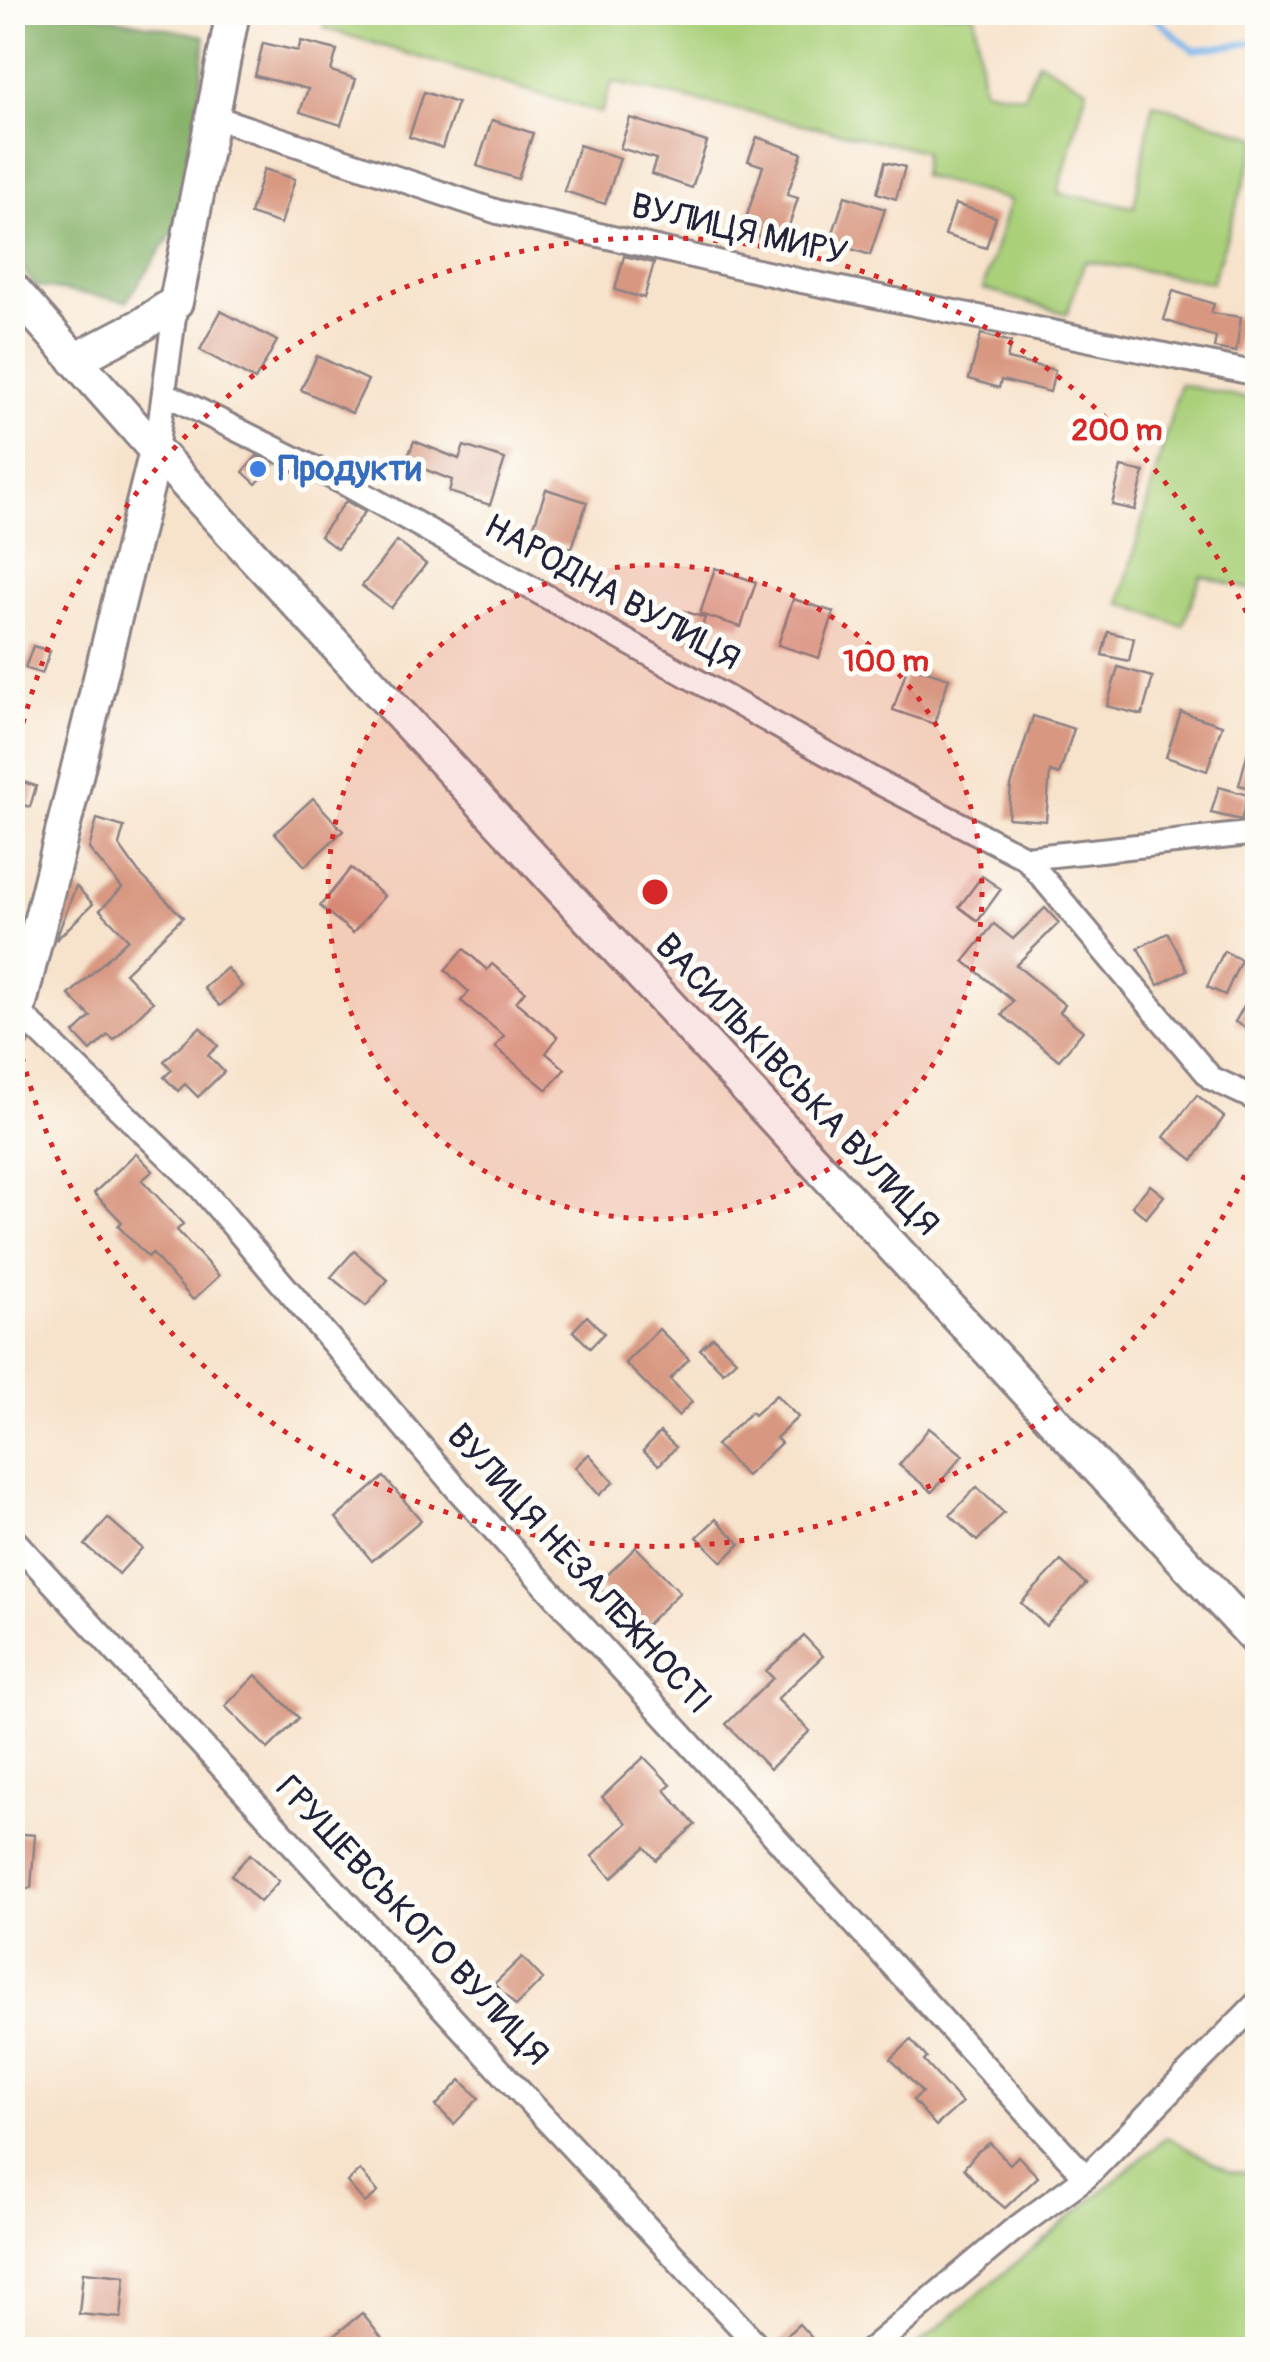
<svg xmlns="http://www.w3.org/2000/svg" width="1270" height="2362" viewBox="0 0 1270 2362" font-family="Pangolin,sans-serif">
  <rect width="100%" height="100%" fill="#fdfcf7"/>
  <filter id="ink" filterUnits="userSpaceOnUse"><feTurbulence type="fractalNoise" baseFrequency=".01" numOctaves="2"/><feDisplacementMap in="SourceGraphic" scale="20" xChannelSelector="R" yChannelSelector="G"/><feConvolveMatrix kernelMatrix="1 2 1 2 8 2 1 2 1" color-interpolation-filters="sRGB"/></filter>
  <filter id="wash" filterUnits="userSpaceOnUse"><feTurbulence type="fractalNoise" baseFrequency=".0048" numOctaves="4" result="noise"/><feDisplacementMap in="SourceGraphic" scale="40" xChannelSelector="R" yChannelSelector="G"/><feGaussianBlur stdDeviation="2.25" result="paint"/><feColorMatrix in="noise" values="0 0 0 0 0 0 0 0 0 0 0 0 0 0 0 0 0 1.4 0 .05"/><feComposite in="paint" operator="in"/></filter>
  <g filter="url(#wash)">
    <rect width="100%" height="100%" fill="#f7e3cc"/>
    <g fill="#aad07a" stroke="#66795a" stroke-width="2.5">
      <path d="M327,13H969L975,15L983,89L1024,96L1038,61L1087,88L1058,193L1134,207L1153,103L1257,137V143L1212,282L1085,261L1067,314L983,289L1010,200L922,176L924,151L612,82L601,113L324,28Z"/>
      <path d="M1180,384L1258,401L1257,591L1201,576L1183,626L1120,603Z"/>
      <path d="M1167,2137L1230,2172L1257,2173V2349H913Z"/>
    </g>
    <path fill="#87b26a" stroke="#546a52" stroke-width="2.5" d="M15,13H87L205,36L189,208L127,301L35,286L13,255L12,18Z"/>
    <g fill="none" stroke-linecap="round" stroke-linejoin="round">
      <path stroke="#79b5eb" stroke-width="6" d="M1136,12L1156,19L1193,50L1258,42"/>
    </g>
    <g id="blocks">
      <g fill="#d89780">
        <path d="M301,41L337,50L331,71L356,79L341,125L300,112L308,89L255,76L263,43L298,51Z"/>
        <path d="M424,92L457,103L442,148L409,137Z"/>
        <path d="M630,118L707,142L692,188L651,174L656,159L620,148Z"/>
        <path d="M492,120L533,133L518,179L477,166Z"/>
        <path d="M757,137L802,153L787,195L798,198L783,244L742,231L763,166L748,161Z"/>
        <path d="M579,145L620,158L605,204L564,191Z"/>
        <path d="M885,162L905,167L896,199L877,193Z"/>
        <path d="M264,169L295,179L281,224L250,214Z"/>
        <path d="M845,196L885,209L870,255L830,242Z"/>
        <path d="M955,204L996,217L986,248L945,235Z"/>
        <path d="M624,256L654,263L644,298L615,290Z"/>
        <path d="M1173,291L1214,304L1211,313L1241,317L1236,352L1214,348L1216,337L1164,320Z"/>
        <path d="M221,311L277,341L255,380L200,350Z"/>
        <path d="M981,334L1011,342L1007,359L1055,370L1050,392L1001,380L999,388L969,379Z"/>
        <path d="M317,356L368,380L352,413L301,390Z"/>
        <path d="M414,441L459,459L464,446L505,459L490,505L449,492L452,480L406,462Z"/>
        <path d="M257,456L273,466L256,484L243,472Z"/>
        <path d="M1121,467L1144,472L1135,510L1112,505Z"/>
        <path d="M546,489L587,502L572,548L531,535Z"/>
        <path d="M346,501L365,512L337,549L320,536Z"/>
        <path d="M397,541L426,564L391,608L362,586Z"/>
        <path d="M715,568L756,582L741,627L700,614Z"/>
        <path d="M793,599L834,612L819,658L778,645Z"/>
        <path d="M684,611L705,618L696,644L675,636Z"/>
        <path d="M1108,632L1134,638L1129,661L1102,655Z"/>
        <path d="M33,646L50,651L42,674L25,668Z"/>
        <path d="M908,665L949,678L934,724L893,710Z"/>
        <path d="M1118,667L1153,677L1142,715L1107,706Z"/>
        <path d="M1181,712L1222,725L1207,771L1166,757Z"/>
        <path d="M1033,716L1074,729L1059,775L1050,772L1046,821L1008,818L1011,786Z"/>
        <path d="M1252,736L1258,737V790L1239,785Z"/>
        <path d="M20,781L36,786L30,807L14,802Z"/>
        <path d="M1219,787L1248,795L1241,820L1211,813Z"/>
        <path d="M313,798L343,831L305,866L275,833Z"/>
        <path d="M97,819L124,827L119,845L139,873L183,917L125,973L153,1002L114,1040L108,1035L91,1051L74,1033L91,1017L69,995L128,939L100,910L122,888L89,849Z"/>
        <path d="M351,868L384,896L353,933L320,906Z"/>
        <path d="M982,876L1001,889L978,921L959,907Z"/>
        <path d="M76,886L93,904L56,940L59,931Z"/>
        <path d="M1045,908L1059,923L1016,965L1065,1005L1060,1012L1083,1031L1059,1060L1002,1015L1013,1001L964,961L994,924L1013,939Z"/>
        <path d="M1168,933L1187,970L1158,985L1138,948Z"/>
        <path d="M464,949L487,970L492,964L525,991L516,1002L558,1037L546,1053L565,1069L547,1090L495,1047L504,1036L461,1001L469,992L445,970Z"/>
        <path d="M1224,951L1241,960L1225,995L1207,987Z"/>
        <path d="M227,968L242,986L220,1006L204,988Z"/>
        <path d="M1258,981V1034L1235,1022Z"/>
        <path d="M200,1027L218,1046L208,1055L224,1072L198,1097L185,1084L178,1091L164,1077L172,1070L164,1061Z"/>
        <path d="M1197,1095L1224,1117L1193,1160L1164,1137Z"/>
        <path d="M136,1153L153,1171L142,1180L183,1224L177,1230L219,1276L193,1300L152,1253L148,1257L118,1226L122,1222L94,1193Z"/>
        <path d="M1150,1185L1164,1196L1146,1218L1132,1206Z"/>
        <path d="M354,1251L388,1280L366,1306L331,1277Z"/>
        <path d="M587,1316L604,1333L590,1348L573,1331Z"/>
        <path d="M659,1329L689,1359L670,1379L692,1402L678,1416L625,1363Z"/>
        <path d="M713,1337L736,1360L723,1372L700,1349Z"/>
        <path d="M776,1395L798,1417L776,1438L781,1443L746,1476L716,1445L751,1412L754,1415Z"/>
        <path d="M929,1428L963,1455L932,1492L899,1465Z"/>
        <path d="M660,1432L676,1447L659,1465L643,1451Z"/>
        <path d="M589,1454L614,1482L599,1495L575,1467Z"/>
        <path d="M384,1477L421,1520L372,1561L336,1518Z"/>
        <path d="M977,1487L1004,1513L977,1541L950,1515Z"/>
        <path d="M108,1518L142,1548L119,1574L85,1545Z"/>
        <path d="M716,1519L740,1544L722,1562L697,1537Z"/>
        <path d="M636,1547L680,1592L641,1630L597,1585Z"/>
        <path d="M1061,1561L1086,1584L1046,1626L1021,1603Z"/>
        <path d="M804,1636L823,1656L777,1699L810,1731L770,1769L726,1724L773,1678L766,1671Z"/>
        <path d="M256,1675L299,1718L268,1749L225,1706Z"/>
        <path d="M644,1757L671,1785L665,1790L695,1825L656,1860L645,1847L612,1878L592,1856L627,1823L602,1797Z"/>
        <path d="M12,1833L35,1835L31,1888L12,1887Z"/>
        <path d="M250,1854L279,1881L260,1902L231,1875Z"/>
        <path d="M522,1957L543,1979L516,2006L494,1984Z"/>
        <path d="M911,2040L927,2058L924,2061L962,2103L936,2126L913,2100L922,2092L891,2059Z"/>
        <path d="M461,2080L479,2098L454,2124L436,2106Z"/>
        <path d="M990,2143L1010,2164L1018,2156L1038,2177L1005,2208L981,2188L964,2168L977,2152Z"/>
        <path d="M360,2170L378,2192L365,2203L347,2182Z"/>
        <path d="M83,2272L125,2276L121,2318L79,2314Z"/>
        <path d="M362,2313L391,2350H316Z"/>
        <path d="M799,2324L823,2350H777L776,2345Z"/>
      </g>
    </g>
  </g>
  <g filter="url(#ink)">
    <use href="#blocks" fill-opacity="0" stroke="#8c8284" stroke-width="2.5"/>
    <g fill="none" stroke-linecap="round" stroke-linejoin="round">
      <g stroke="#8c8284" stroke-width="28">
        <g id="street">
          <path d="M214,117L498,212L797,280L1258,374"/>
          <path d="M164,393L342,482L874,780L1026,858L1258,833"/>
          <path d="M156,451L176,302"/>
          <path d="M1026,858L1211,1078L1258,1100"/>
          <path d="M19,1012L201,1188L458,1490L1086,2177"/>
          <path d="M12,1538L509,2080L762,2350"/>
          <path d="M870,2350L1012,2231L1086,2177L1258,2002"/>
        </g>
      </g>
      <g stroke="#8c8284" stroke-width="38">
        <g id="secondary">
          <path d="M12,288L156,451L1258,1641"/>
          <path d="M75,360L142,325L176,302L233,12"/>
          <path d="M12,1036L156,451"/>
        </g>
      </g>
      <use href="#street" stroke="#fff" stroke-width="22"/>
      <use href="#secondary" stroke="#fff" stroke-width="32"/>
    </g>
  </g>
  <circle cx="655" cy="892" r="327" fill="#d62828" fill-opacity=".12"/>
  <g fill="none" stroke="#d62828" stroke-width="5" stroke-dasharray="5 10">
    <circle cx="655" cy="892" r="327"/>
    <path d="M1257 1148A654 654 0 0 1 13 1017M13 767A654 654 0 0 1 1257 636"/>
  </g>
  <circle fill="#3f7fe0" stroke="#fdfcf7" stroke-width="4" cx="258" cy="469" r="10"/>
  <g text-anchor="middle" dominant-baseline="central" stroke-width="10" stroke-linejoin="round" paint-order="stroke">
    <g font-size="35" fill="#22223b" stroke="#fdfcf7">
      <text transform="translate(739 230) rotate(13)">ВУЛИЦЯ МИРУ</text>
      <text transform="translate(612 593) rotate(29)">НАРОДНА ВУЛИЦЯ</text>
      <text transform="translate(797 1085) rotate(47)">ВАСИЛЬКІВСЬКА ВУЛИЦЯ</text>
      <text transform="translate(579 1569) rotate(48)">ВУЛИЦЯ НЕЗАЛЕЖНОСТІ</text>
      <text transform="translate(412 1921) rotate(47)">ГРУШЕВСЬКОГО ВУЛИЦЯ</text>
    </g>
    <g font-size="35" font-weight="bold" fill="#366cbe" stroke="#fdfcf7" text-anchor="start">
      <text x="278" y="469">Продукти</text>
    </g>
  </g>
  <circle cx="655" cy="892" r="15" fill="#d62828" stroke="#fdfcf7" stroke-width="5"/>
  <g font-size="30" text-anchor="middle" font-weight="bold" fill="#d62828" stroke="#fdfcf7" stroke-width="10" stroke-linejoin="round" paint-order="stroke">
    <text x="1117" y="440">200 m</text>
    <text x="886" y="671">100 m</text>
  </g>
  <rect width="1270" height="2362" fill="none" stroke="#fdfcf7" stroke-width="50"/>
</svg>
